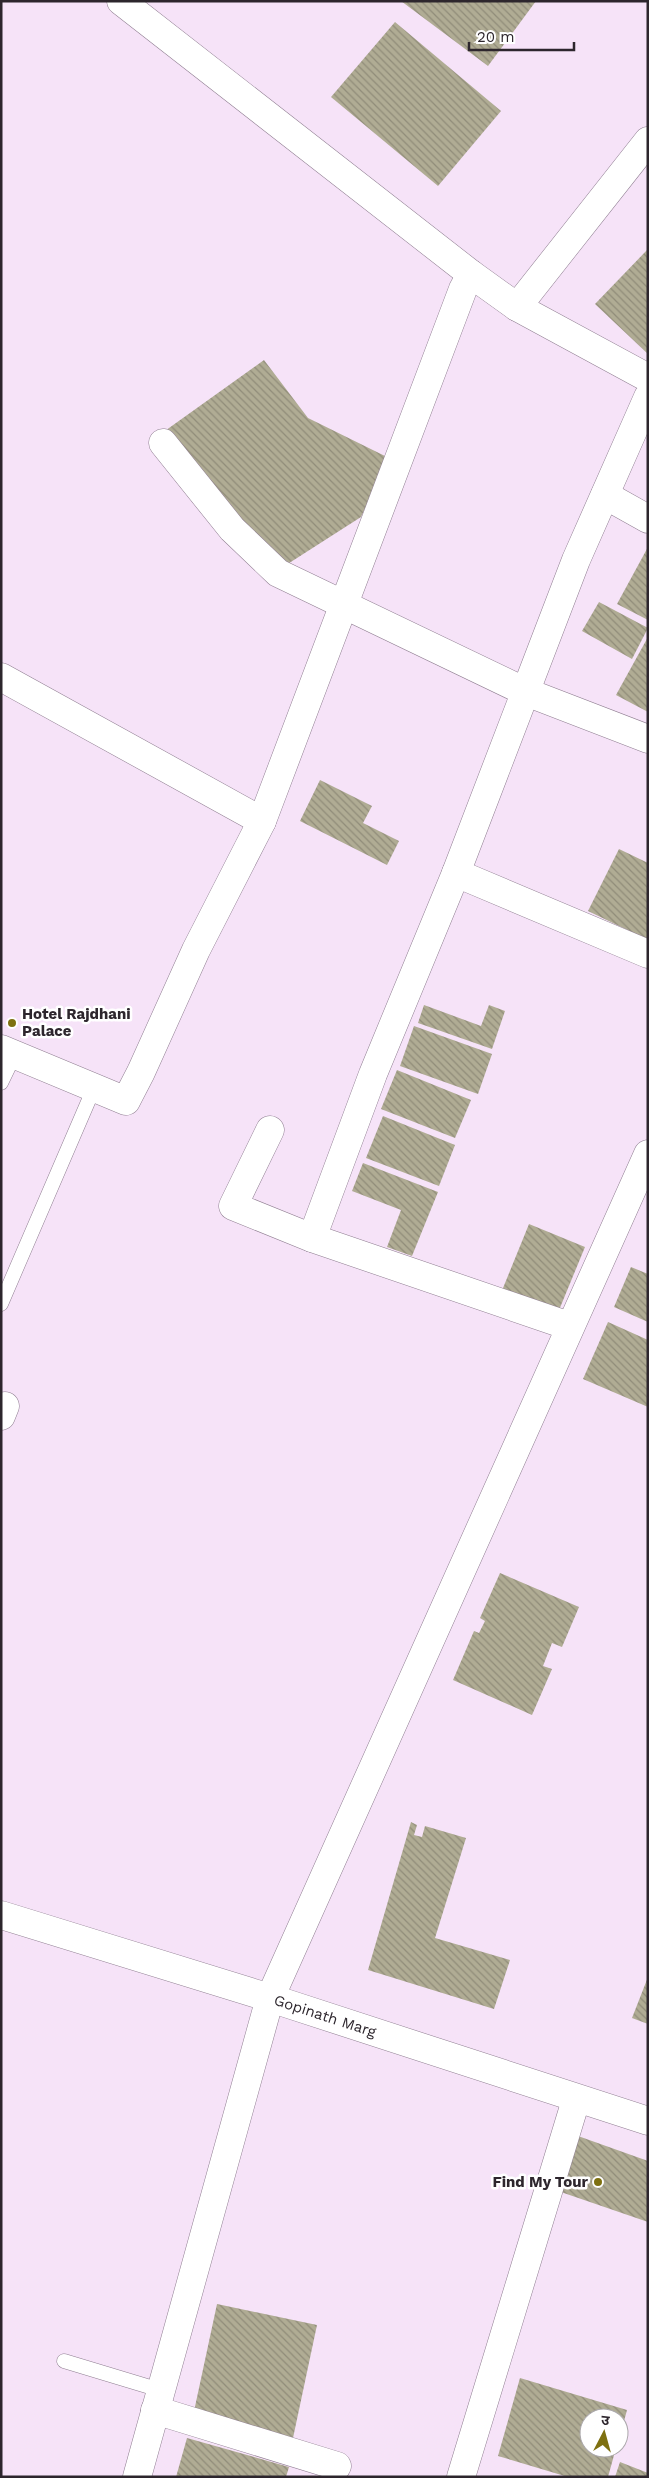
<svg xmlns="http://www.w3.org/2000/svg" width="649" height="2478" viewBox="0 0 649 2478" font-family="'Work Sans','Noto Sans Devanagari',sans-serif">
  <defs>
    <pattern id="building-back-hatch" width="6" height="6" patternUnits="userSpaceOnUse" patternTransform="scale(1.25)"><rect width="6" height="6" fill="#b0ac94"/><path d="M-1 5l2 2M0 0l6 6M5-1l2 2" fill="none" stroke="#908c79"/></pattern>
  </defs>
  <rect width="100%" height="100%" fill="#f6e3f8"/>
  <g fill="url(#building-back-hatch)">
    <path d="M401,1H536L488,66Z"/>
    <path d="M395,22L501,111L438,186L331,97Z"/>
    <path d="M648,249V354L595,304Z"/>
    <path d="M264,360L308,418L389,458L361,517L283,567L162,433Z"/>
    <path d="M648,547V620L617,604Z"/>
    <path d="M599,602L648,628L632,659L582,631Z"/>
    <path d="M648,637V712L616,695Z"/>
    <path d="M320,780L372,806L363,823L399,841L387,865L300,821Z"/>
    <path d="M619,849L648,863V940L588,911Z"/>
    <path d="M424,1005L481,1026L489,1005L505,1011L492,1049L418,1023Z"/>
    <path d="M414,1026L492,1054L478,1094L400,1066Z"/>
    <path d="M397,1070L471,1100L455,1138L381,1109Z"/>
    <path d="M383,1116L455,1145L439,1186L366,1158Z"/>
    <path d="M363,1163L438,1192L412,1256L387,1247L401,1210L352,1191Z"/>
    <path d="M529,1224L585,1247L557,1315L501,1293Z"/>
    <path d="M631,1267L648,1274V1322L614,1307Z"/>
    <path d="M608,1322L648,1340V1407L583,1379Z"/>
    <path d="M500,1573L579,1607L562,1647L552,1643L543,1666L552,1669L532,1715L453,1680L474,1631L479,1633L485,1621L480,1618Z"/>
    <path d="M411,1822L417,1825L414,1835L422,1837L425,1826L466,1838L435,1938L510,1960L494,2009L368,1970Z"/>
    <path d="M648,1977V2024L632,2018Z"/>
    <path d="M578,2136L648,2161V2222L558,2191Z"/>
    <path d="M217,2304L317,2325L293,2438L193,2416Z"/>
    <path d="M520,2378L627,2410L620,2436L619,2418H589V2448H616L608,2477H568L498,2456Z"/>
    <path d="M187,2438L289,2467L286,2477H176Z"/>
    <path d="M620,2462L648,2473V2477H615Z"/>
  </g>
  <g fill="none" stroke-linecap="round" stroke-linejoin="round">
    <g stroke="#907f92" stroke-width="15">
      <g id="lane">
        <path d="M1,1083L14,1056"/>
        <path d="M1,1304L94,1088"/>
        <path d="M64,2361L160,2390"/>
      </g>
    </g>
    <g stroke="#907f92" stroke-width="29">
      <g id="street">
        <path d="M121,1L471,274L517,307L648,378"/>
        <path d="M517,307L648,141"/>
        <path d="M163,443L232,529L278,573L526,692L648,739"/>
        <path d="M605,495L648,519"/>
        <path d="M1,677L262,821"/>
        <path d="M456,873L648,954"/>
        <path d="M1,1049L126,1101L141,1072L196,950L262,821L463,289L471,274"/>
        <path d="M270,1130L233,1206L312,1238L569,1326"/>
        <path d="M312,1238L373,1074L456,873L576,560L648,397"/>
        <path d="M1,1416L5,1406"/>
        <path d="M1,1915L270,1998L648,2121"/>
        <path d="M155,2410L337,2466"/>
        <path d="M137,2477L270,1998L648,1154"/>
        <path d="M461,2477L576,2100"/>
      </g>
    </g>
    <use href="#lane" stroke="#fff" stroke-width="14"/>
    <use href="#street" stroke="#fff" stroke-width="28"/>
  </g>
  <g fill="#7e7010" stroke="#fff" stroke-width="2">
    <circle cx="12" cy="1023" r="5"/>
    <circle cx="598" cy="2182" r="5"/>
  </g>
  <g text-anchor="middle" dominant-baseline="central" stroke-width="5" stroke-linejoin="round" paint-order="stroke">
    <g font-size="15" font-weight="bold" fill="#2d262d" stroke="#fff" text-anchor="start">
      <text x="22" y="1014">Hotel Rajdhani<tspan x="22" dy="17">Palace</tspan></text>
      <text x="588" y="2182" text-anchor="end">Find My Tour</text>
    </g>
    <g font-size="15" fill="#2d262d" stroke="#fff">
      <text transform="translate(325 2016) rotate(18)">Gopinath Marg</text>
    </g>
  </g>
  <rect width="649" height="2478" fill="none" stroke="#2d262d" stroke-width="5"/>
  <g transform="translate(604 2433) rotate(6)"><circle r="24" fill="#ffffff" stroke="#aba8ab"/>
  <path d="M0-4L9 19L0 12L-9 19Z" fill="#7e7010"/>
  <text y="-8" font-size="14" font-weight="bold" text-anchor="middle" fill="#2d262d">उ</text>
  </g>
  <path d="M469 42v8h105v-8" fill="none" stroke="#2d262d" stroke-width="2.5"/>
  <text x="477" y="42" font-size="15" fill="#2d262d" stroke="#ffffff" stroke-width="4" paint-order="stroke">20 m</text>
</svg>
